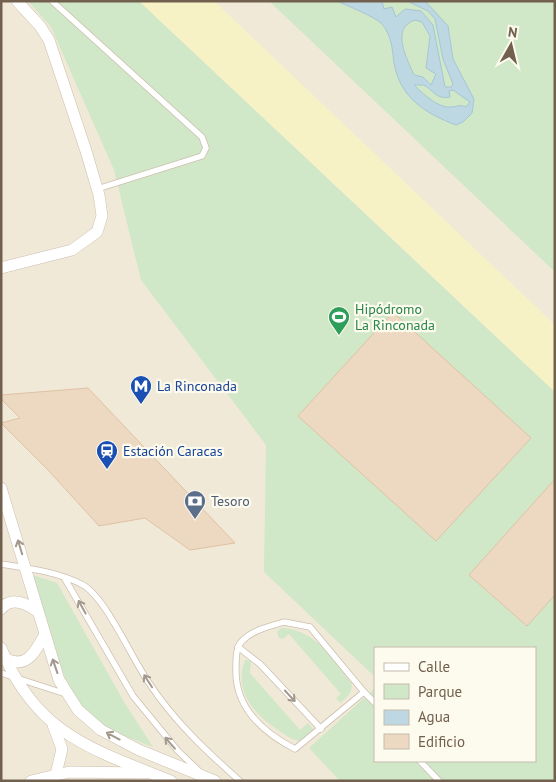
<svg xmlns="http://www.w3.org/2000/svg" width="556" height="782" viewBox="0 0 556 782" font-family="'PT Sans',sans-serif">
  <rect width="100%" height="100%" fill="#faf6e8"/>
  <path fill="#f1e9d7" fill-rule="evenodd" d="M1,1H555V781H1ZM375,648H535V761H375Z"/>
  <g fill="#d0e7c8">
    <path d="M28,1H139L555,392V781H340L309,748L375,688V761H535V648H375V677L264,572L266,445L141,280L114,170L51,27Z"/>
    <path d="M269,1H555V272Z"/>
    <path d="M33,575L57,583L124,702L153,747C136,740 118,735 103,725C59,696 47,622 33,575Z"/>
    <path d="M281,628C316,629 332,659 352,684C352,693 347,697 340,703L336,698L341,694L289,634L283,639L279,638L277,632Z"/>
    <path d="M245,660L251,661L250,673L300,730L308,723L314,730L299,741L292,739C263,722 231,697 245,660Z"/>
  </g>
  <path fill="#f7f2c6" d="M139,1H214L555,325V392Z"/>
  <path fill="#bed8e3" stroke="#a5c6d3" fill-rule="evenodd" d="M337,1H382L384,9L392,7L396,17L405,9L421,11L433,25L445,87H451L453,84L443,59L435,19L428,11L407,1H425L448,26L453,59L474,99L472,113L463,122L456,125C424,113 400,97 394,63C392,48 392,35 381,23C373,16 348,6 337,1ZM415,20L422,22L430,36L426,68L436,74L431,85L423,77L414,75C407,59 390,28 415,20ZM414,85H424C434,91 437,100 450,97L449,91L453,90L470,102L466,107C460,104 457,107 450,107C438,108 422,93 414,85Z"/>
  <g fill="#edd9c2" stroke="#dfc2a4">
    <path d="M393,312L531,438L436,541L298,416Z"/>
    <path d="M88,388L235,543L190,550L145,518L99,526L49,471L1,423L20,418L1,399V395Z"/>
    <path d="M555,479V595L527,626L469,575Z"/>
  </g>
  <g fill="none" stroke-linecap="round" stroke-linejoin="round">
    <g stroke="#ccbfaf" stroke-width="7">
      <g id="lane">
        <path d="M52,1L202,137L206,148L202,156L97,189"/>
        <path d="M1,564C27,568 59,572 83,585C106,598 132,659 149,683C174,721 206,751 240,781"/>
        <path d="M65,579L133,696L178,751L200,772"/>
        <path d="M284,622L310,627L364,692L295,749C262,732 234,707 236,667C236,658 236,647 242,641C254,629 269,627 284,622Z"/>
        <path d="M238,647L260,664L321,729"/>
        <path d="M1,673L66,694"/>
        <path d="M364,692L375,703"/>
        <path d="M420,761L439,781"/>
      </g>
    </g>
    <g stroke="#ccbfaf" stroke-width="12">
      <g id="street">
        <path d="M1,268L72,250L97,232L102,216L99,195L86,151L49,40L40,26L17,1"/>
        <path d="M1,488L59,680L78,710L101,730L139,750L215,781"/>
        <path d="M1,609C11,596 26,603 37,611"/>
        <path d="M1,648C36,734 91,749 171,781"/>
        <path d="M6,659C27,669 35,652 44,636"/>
        <path d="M53,725L62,749L56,774"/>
        <path d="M31,781L69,772L145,773"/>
      </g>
    </g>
    <use href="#lane" stroke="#fff" stroke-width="5.5"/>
    <use href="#street" stroke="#fff" stroke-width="11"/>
  </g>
  <defs><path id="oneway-shaft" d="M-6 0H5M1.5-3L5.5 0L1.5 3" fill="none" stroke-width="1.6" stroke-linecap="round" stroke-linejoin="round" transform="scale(1.25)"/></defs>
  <g stroke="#a3988c">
    <use href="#oneway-shaft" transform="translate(20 547) rotate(-107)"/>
    <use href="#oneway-shaft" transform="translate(82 607) rotate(-119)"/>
    <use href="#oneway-shaft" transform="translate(55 666) rotate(-109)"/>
    <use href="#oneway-shaft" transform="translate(148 681) rotate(-123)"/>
    <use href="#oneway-shaft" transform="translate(290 696) rotate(47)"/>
    <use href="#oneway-shaft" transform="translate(113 736) rotate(-152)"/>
    <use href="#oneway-shaft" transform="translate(170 743) rotate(-131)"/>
  </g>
  <defs>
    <g id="stadium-pin" transform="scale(1.125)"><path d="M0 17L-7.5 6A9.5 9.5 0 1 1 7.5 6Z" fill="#2e9e5b" stroke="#fdfaee"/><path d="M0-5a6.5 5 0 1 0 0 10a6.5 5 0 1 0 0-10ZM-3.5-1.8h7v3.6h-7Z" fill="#fff"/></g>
    <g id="metro-pin" transform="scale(1.125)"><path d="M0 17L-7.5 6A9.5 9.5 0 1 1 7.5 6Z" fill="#1a4fb4" stroke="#fdfaee"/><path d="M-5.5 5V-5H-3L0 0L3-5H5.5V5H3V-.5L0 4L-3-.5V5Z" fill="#fff"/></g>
    <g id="station-pin" transform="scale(1.125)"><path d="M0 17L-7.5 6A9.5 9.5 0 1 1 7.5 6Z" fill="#1a4fb4" stroke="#fdfaee"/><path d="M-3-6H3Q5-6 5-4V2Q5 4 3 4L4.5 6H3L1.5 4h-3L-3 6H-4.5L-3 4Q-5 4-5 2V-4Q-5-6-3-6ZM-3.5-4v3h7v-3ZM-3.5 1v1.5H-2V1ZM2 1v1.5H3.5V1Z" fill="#fff"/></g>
    <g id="bank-pin" transform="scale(1.125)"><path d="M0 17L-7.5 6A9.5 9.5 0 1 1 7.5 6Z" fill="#5c6f8a" stroke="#fdfaee"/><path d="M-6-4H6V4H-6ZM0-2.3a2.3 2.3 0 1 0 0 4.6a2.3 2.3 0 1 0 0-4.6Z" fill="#fff"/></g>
  </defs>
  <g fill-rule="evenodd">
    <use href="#stadium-pin" x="339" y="317"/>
    <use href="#metro-pin" x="141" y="386"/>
    <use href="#station-pin" x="107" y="451"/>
    <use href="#bank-pin" x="195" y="501"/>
  </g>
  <g text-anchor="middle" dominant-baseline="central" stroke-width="4.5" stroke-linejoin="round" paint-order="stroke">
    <g font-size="14" fill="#27864d" stroke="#fdfaee" text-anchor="start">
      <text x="355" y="309">Hipódromo<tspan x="355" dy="16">La Rinconada</tspan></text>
    </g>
    <g font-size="14" fill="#164399" stroke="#fdfaee" text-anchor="start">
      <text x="157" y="386">La Rinconada</text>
      <text x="123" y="451">Estación Caracas</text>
    </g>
    <g font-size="14" fill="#4e5e75" stroke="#fdfaee" text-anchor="start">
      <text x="211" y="501">Tesoro</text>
    </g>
  </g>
  <rect width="556" height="782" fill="none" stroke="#72604e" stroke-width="5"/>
  <rect x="374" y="647" width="162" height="115" fill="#fdfaee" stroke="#c5bcae"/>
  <rect x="384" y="663" width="25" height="8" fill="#ffffff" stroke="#c5bcae"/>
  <text x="418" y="672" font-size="15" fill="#72604e">Calle</text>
  <rect x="384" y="684" width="25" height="15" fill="#d0e7c8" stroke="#c5bcae"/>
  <text x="418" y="697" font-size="15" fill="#72604e">Parque</text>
  <rect x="384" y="710" width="25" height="15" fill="#bed8e3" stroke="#c5bcae"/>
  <text x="418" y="722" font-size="15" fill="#72604e">Agua</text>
  <rect x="384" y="734" width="25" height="15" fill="#edd9c2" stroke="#c5bcae"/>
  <text x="418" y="747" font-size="15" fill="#72604e">Edificio</text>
  <g transform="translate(511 45) rotate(8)" stroke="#fdfaee" stroke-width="4" paint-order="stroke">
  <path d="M0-4L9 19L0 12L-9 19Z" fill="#72604e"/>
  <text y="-8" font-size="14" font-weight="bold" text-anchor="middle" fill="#72604e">N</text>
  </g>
</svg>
